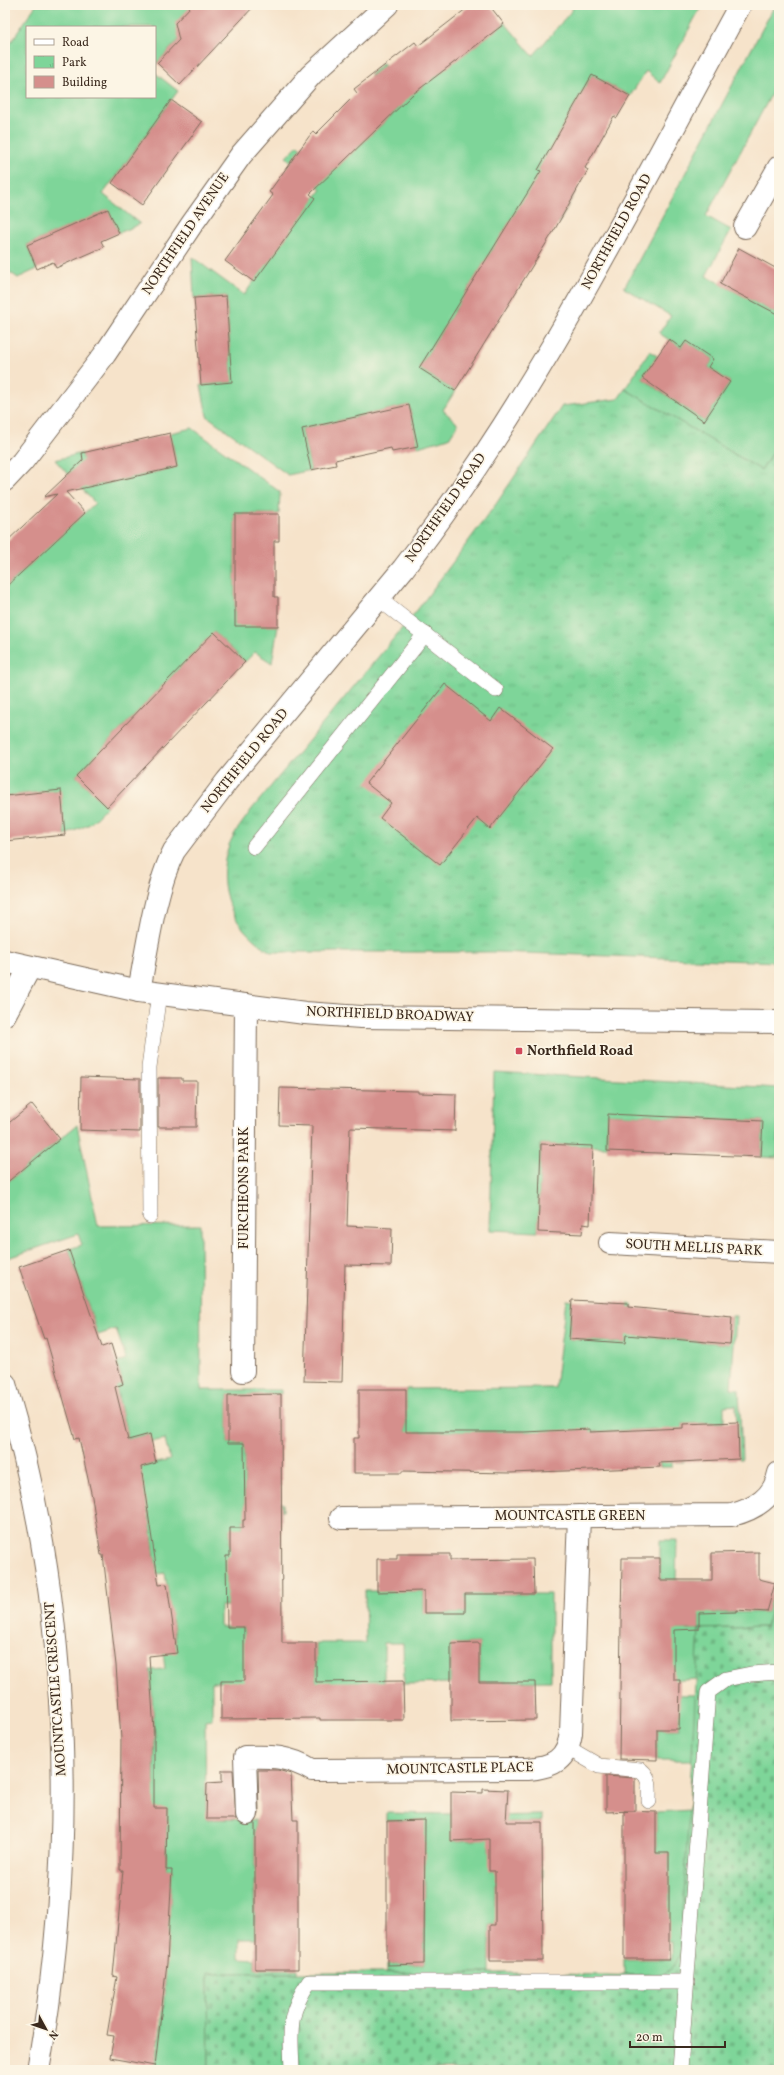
<svg xmlns="http://www.w3.org/2000/svg" width="784" height="2075" viewBox="0 0 784 2075" font-family="Vollkorn,serif">
  <defs>
    <pattern id="cemetery-stones" width="16" height="16" patternUnits="userSpaceOnUse"><rect width="16" height="16" fill="#7ed599"/><path d="M2 7V4a2 2 0 0 1 4 0v3zM10 15v-3a2 2 0 0 1 4 0v3z" fill="#6eb783"/></pattern>
    <pattern id="park-tufts" width="24" height="20" patternUnits="userSpaceOnUse"><rect width="24" height="20" fill="#7ed599"/><path d="M3 7l-1-3M5 7V3M7 7l1-3M15 17l-1-3M17 17v-4M19 17l1-3" fill="none" stroke="#6eb783"/></pattern>
  </defs>
  <rect width="100%" height="100%" fill="#fcf5e5"/>
  <filter id="ink" filterUnits="userSpaceOnUse"><feTurbulence type="fractalNoise" baseFrequency=".025" numOctaves="2"/><feDisplacementMap in="SourceGraphic" scale="8" xChannelSelector="R" yChannelSelector="G"/><feConvolveMatrix kernelMatrix="1 2 1 2 8 2 1 2 1" color-interpolation-filters="sRGB"/></filter>
  <filter id="wash" filterUnits="userSpaceOnUse"><feTurbulence type="fractalNoise" baseFrequency=".012" numOctaves="4" result="noise"/><feDisplacementMap in="SourceGraphic" scale="16" xChannelSelector="R" yChannelSelector="G"/><feGaussianBlur stdDeviation="0.9" result="paint"/><feColorMatrix in="noise" values="0 0 0 0 0 0 0 0 0 0 0 0 0 0 0 0 0 1.4 0 .05"/><feComposite in="paint" operator="in"/></filter>
  <g filter="url(#wash)">
    <rect width="100%" height="100%" fill="#f6e3ca"/>
    <g fill="#7ed599" stroke="#5c805c">
      <path d="M36,5H213L190,8L176,22L186,32L155,65V27H27V97H155V73L178,91L103,194L140,224L119,233L108,210L27,245L37,269L18,278L5,269V64L8,56L5,55V51Z"/>
      <path d="M569,5H702L660,83L646,71L630,96L592,75L539,169L576,191L559,223L523,201L419,368L455,391L443,410L458,424L449,438L418,447L409,405L302,429L311,470L288,475L207,416L201,385L232,382L226,296L194,298L192,257L244,295L321,189L286,157L298,145L328,176L401,106L370,75L383,63L411,95L505,23L533,56L573,9Z"/>
      <path d="M775,5H779V80L706,216L731,230L706,276L779,315V444L761,470L625,389L650,351L657,356L642,378L704,421L730,382L708,367L713,359L686,341L681,348L659,333L671,316L624,288Z"/>
      <path d="M192,428L280,492L279,514H235V625L278,626L272,663L255,652L245,662L214,632L76,776L107,807L90,824L65,835L60,790L5,796V588L95,503L55,460L82,453L90,487L177,467L170,433Z"/>
      <path d="M494,1072L779,1088L778,1158L761,1157L763,1121L608,1114L607,1147L541,1144L538,1232L490,1230Z"/>
      <path d="M77,1125L98,1226L200,1225L201,1390H281V1394L228,1395V1443H244L245,1504L283,1503V1511H281V1520H243V1528L230,1529V1549L243,1548L244,1606H220V1627H244V1634L265,1681L212,1682V1719L205,1720L206,1819L255,1820V1871H297V1880L254,1881L255,1939H239V1958L255,1959V1969H298V1973H208L209,2070H155L163,2014L172,1870H166L167,1809L143,1808V1786H154L155,1735L150,1670L165,1669L162,1643L176,1641L172,1619L159,1620L169,1599L165,1573L157,1574L149,1512L145,1513L136,1468L170,1460L165,1439L151,1442L149,1434L128,1439L116,1386L123,1384L117,1363L126,1359L116,1329L98,1335L69,1249L82,1245L78,1234L5,1259V1184Z"/>
      <path d="M566,1299L572,1300L569,1339L625,1343L628,1303L632,1304L636,1336L729,1344L732,1316H736L731,1388L739,1389L742,1459H739L736,1405L724,1406V1422L683,1424L685,1462H672V1467H660L657,1429L590,1432H416L415,1471L406,1470V1389L555,1388Z"/>
      <path d="M660,1540H677L676,1580H712L713,1613L767,1612L775,1583L779,1586L766,1627L699,1629L697,1679L654,1682V1630L699,1629V1615L676,1616V1580H660Z"/>
      <path d="M365,1591H424V1613H465V1594H551V1681L479,1682V1643L451,1644L450,1683L404,1684L403,1643H384V1719L372,1682L316,1683V1643H366Z"/>
      <path d="M620,1694L697,1695L692,1760H657V1729H679V1717L658,1700L620,1699Z"/>
      <path d="M690,1810L683,1931L681,1954L678,1962L671,1969L661,1974L624,1975V1959H672V1942H656V1901H669V1885H656L624,1872V1869H669V1853H656V1812Z"/>
      <path d="M386,1813L453,1814L454,1841L476,1840L475,1816L542,1815V1822H509V1846L489,1847L490,1871L543,1870V1877H510L509,1883H495V1905H509L510,1924L490,1925V1973H387V1965L424,1964L425,1878H387L386,1871L424,1870V1820L386,1821Z"/>
    </g>
    <path fill="url(#cemetery-stones)" stroke="#5c805c" d="M779,1585V2070H209L208,1973H507L650,1976C666,1974 679,1967 681,1949L699,1629L766,1627Z"/>
    <path fill="url(#park-tufts)" stroke="#5c805c" d="M625,389L761,470L779,444V962L495,952H271C233,930 213,888 229,845C234,832 244,821 252,809L418,609L496,504L562,406L618,399Z"/>
    <g id="blocks">
      <g fill="#d58f8c">
        <path d="M192,5H255L180,85L157,63L179,40L175,23Z"/>
        <path d="M471,5H489L504,24L413,94L310,194L315,198L254,282L225,261L273,195L269,192L313,131L316,134L357,93L354,89L415,42L418,46Z"/>
        <path d="M592,75L630,96L617,118L614,116L585,168L588,170L555,229L455,391L419,368L541,171L538,170Z"/>
        <path d="M171,100L202,122L142,205L112,183Z"/>
        <path d="M108,209L119,233L101,241L104,247L56,268L53,262L37,269L27,245Z"/>
        <path d="M739,248L779,270V315L720,284Z"/>
        <path d="M226,296L232,382L201,385L194,298Z"/>
        <path d="M669,339L681,348L686,341L713,359L708,367L730,382L704,421L642,378Z"/>
        <path d="M409,405L418,447L392,452L391,448L335,460L336,465L311,470L302,429Z"/>
        <path d="M170,433L177,467L66,492L85,513L5,588V543L57,494L44,497L83,460L82,453Z"/>
        <path d="M235,514H279V541H274V597H278V626H235Z"/>
        <path d="M214,632L245,662L107,807L76,776Z"/>
        <path d="M445,684L491,721L500,708L553,749L490,829L477,818L440,865L380,818L391,803L366,783Z"/>
        <path d="M61,790L65,835L5,841V796Z"/>
        <path d="M81,1077L140,1079V1132L80,1130Z"/>
        <path d="M158,1078H182V1081H197L196,1127H158Z"/>
        <path d="M280,1088L418,1091V1093L456,1094L455,1131L350,1128L347,1226L392,1228L391,1266L345,1265L342,1382L304,1381L312,1126L279,1125Z"/>
        <path d="M32,1104L60,1139L5,1184V1126Z"/>
        <path d="M608,1114L763,1121L761,1157L607,1151Z"/>
        <path d="M541,1144L593,1146L590,1225L583,1224L582,1234L538,1232Z"/>
        <path d="M69,1250L102,1347L111,1344L123,1384L115,1387L128,1440L150,1434L156,1463L141,1467L159,1585L167,1584L177,1653L149,1656L154,1731V1808H167L166,1870H172L167,1963L155,2066L110,2058L114,2036L107,2035L117,1977L113,1976L123,1870H120L121,1739L116,1665L103,1555H101L92,1497L79,1438L75,1439L46,1338L44,1339L19,1267Z"/>
        <path d="M572,1300L628,1303V1307L732,1317L730,1344L626,1335L625,1343L569,1339Z"/>
        <path d="M359,1389H406V1432H524L590,1429V1432L683,1428V1424L738,1422L739,1459L659,1463L660,1467L591,1470L510,1473L402,1471V1473H354V1438H359Z"/>
        <path d="M281,1394L282,1643H316V1682L403,1681L404,1720H320V1718L221,1719V1681H244V1627H227L226,1556H230V1528H243V1520H245L244,1443H228V1395Z"/>
        <path d="M759,1552V1579L775,1583L767,1612L736,1610V1612L699,1613V1629L674,1630V1680H680L679,1729H657V1760L619,1759L622,1558H660V1580H712V1553Z"/>
        <path d="M397,1554H450V1560L533,1559L534,1594H465V1613H424V1591L377,1592V1559H397Z"/>
        <path d="M479,1643V1682H535L536,1720L451,1721V1644Z"/>
        <path d="M222,1770H233L236,1819H206L207,1783L222,1782Z"/>
        <path d="M258,1770H278L291,1774L293,1820H298V1969H255V1823L259,1814Z"/>
        <path d="M606,1776L635,1778V1811L606,1812Z"/>
        <path d="M483,1789L508,1790L506,1822H542L543,1961H490V1925H495V1871H489V1839L451,1841V1792L483,1793Z"/>
        <path d="M624,1811L656,1812V1853H669V1959H624Z"/>
        <path d="M425,1820L424,1964L387,1965V1821Z"/>
      </g>
    </g>
  </g>
  <g filter="url(#ink)">
    <use href="#blocks" fill-opacity="0" stroke="#7c6b5a" stroke-width="1"/>
    <g fill="none" stroke-linecap="round" stroke-linejoin="round">
      <g stroke="#7c6b5a" stroke-width="16">
        <g id="service">
          <path d="M379,599L496,690"/>
          <path d="M254,847L425,634"/>
          <path d="M150,1216L149,1067L159,993"/>
          <path d="M568,1748L599,1766L641,1770C651,1778 649,1789 649,1801"/>
          <path d="M292,2070C291,2032 286,2016 309,1982H687"/>
          <path d="M680,2070L708,1692L726,1679L751,1674L779,1672"/>
        </g>
      </g>
      <g stroke="#7c6b5a" stroke-width="24">
        <g id="minor">
          <path d="M745,227L779,167"/>
          <path d="M5,480L22,462L105,354L192,224L241,155L311,75L387,5"/>
          <path d="M139,991C147,949 155,888 174,851L227,781L403,569C538,395 635,197 740,5"/>
          <path d="M610,1243L779,1252"/>
          <path d="M243,1371L246,1005"/>
          <path d="M5,1384C71,1605 78,1843 38,2070"/>
          <path d="M341,1518L732,1515C755,1509 774,1498 779,1473"/>
          <path d="M247,1814L245,1757C273,1756 288,1756 312,1770L528,1769C553,1767 567,1760 571,1733L579,1516"/>
        </g>
      </g>
      <g stroke="#7c6b5a" stroke-width="24">
        <g id="tertiary">
          <path d="M5,961L139,991L305,1013L361,1017L779,1022"/>
          <path d="M5,1014L30,967"/>
        </g>
      </g>
      <use href="#service" stroke="#fff" stroke-width="15"/>
      <use href="#minor" stroke="#fff" stroke-width="22"/>
      <use href="#tertiary" stroke="#fff" stroke-width="22"/>
    </g>
  </g>
  <rect fill="#d1495b" stroke="#fcf5e5" stroke-width="1.5" x="515" y="1047" width="8" height="8" rx="2"/>
  <g text-anchor="middle" dominant-baseline="central" stroke-width="3.5" stroke-linejoin="round" paint-order="stroke">
    <g font-size="14" fill="#3b2a1e" stroke="#fcf5e5">
      <text transform="translate(617 232) rotate(-61)">NORTHFIELD ROAD</text>
      <text transform="translate(186 234) rotate(-56)">NORTHFIELD AVENUE</text>
      <text transform="translate(446 508) rotate(-55)">NORTHFIELD ROAD</text>
      <text transform="translate(245 761) rotate(-51)">NORTHFIELD ROAD</text>
      <text transform="translate(390 1015) rotate(2)">NORTHFIELD BROADWAY</text>
      <text transform="translate(244 1188) rotate(-90)">FURCHEONS PARK</text>
      <text transform="translate(694 1248) rotate(3)">SOUTH MELLIS PARK</text>
      <text x="570" y="1516">MOUNTCASTLE GREEN</text>
      <text transform="translate(56 1689) rotate(-94)">MOUNTCASTLE CRESCENT</text>
      <text transform="translate(460 1769) rotate(-1)">MOUNTCASTLE PLACE</text>
    </g>
    <g font-size="14" font-weight="bold" fill="#3b2a1e" stroke="#fcf5e5" text-anchor="start">
      <text x="527" y="1051">Northfield Road</text>
    </g>
  </g>
  <rect width="784" height="2075" fill="none" stroke="#fcf5e5" stroke-width="20"/>
  <rect x="26" y="26" width="130" height="72" fill="#fcf5e5" stroke="#afa495"/>
  <rect x="34" y="39" width="20" height="6" fill="#ffffff" stroke="#afa495"/>
  <text x="62" y="46" font-size="12" fill="#3b2a1e">Road</text>
  <rect x="34" y="56" width="20" height="12" fill="url(#park-tufts)" stroke="#afa495"/>
  <text x="62" y="66" font-size="12" fill="#3b2a1e">Park</text>
  <rect x="34" y="76" width="20" height="12" fill="#d58f8c" stroke="#afa495"/>
  <text x="62" y="86" font-size="12" fill="#3b2a1e">Building</text>
  <g transform="translate(46 2029) rotate(130)" stroke="#fcf5e5" stroke-width="3" paint-order="stroke">
  <path d="M0-3L7 15L0 10L-7 15Z" fill="#3b2a1e"/>
  <text y="-6" font-size="11" font-weight="bold" text-anchor="middle" fill="#3b2a1e">N</text>
  </g>
  <path d="M630 2041v6h95v-6" fill="none" stroke="#3b2a1e" stroke-width="2"/>
  <text x="636" y="2041" font-size="12" fill="#3b2a1e" stroke="#fcf5e5" stroke-width="3" paint-order="stroke">20 m</text>
</svg>
